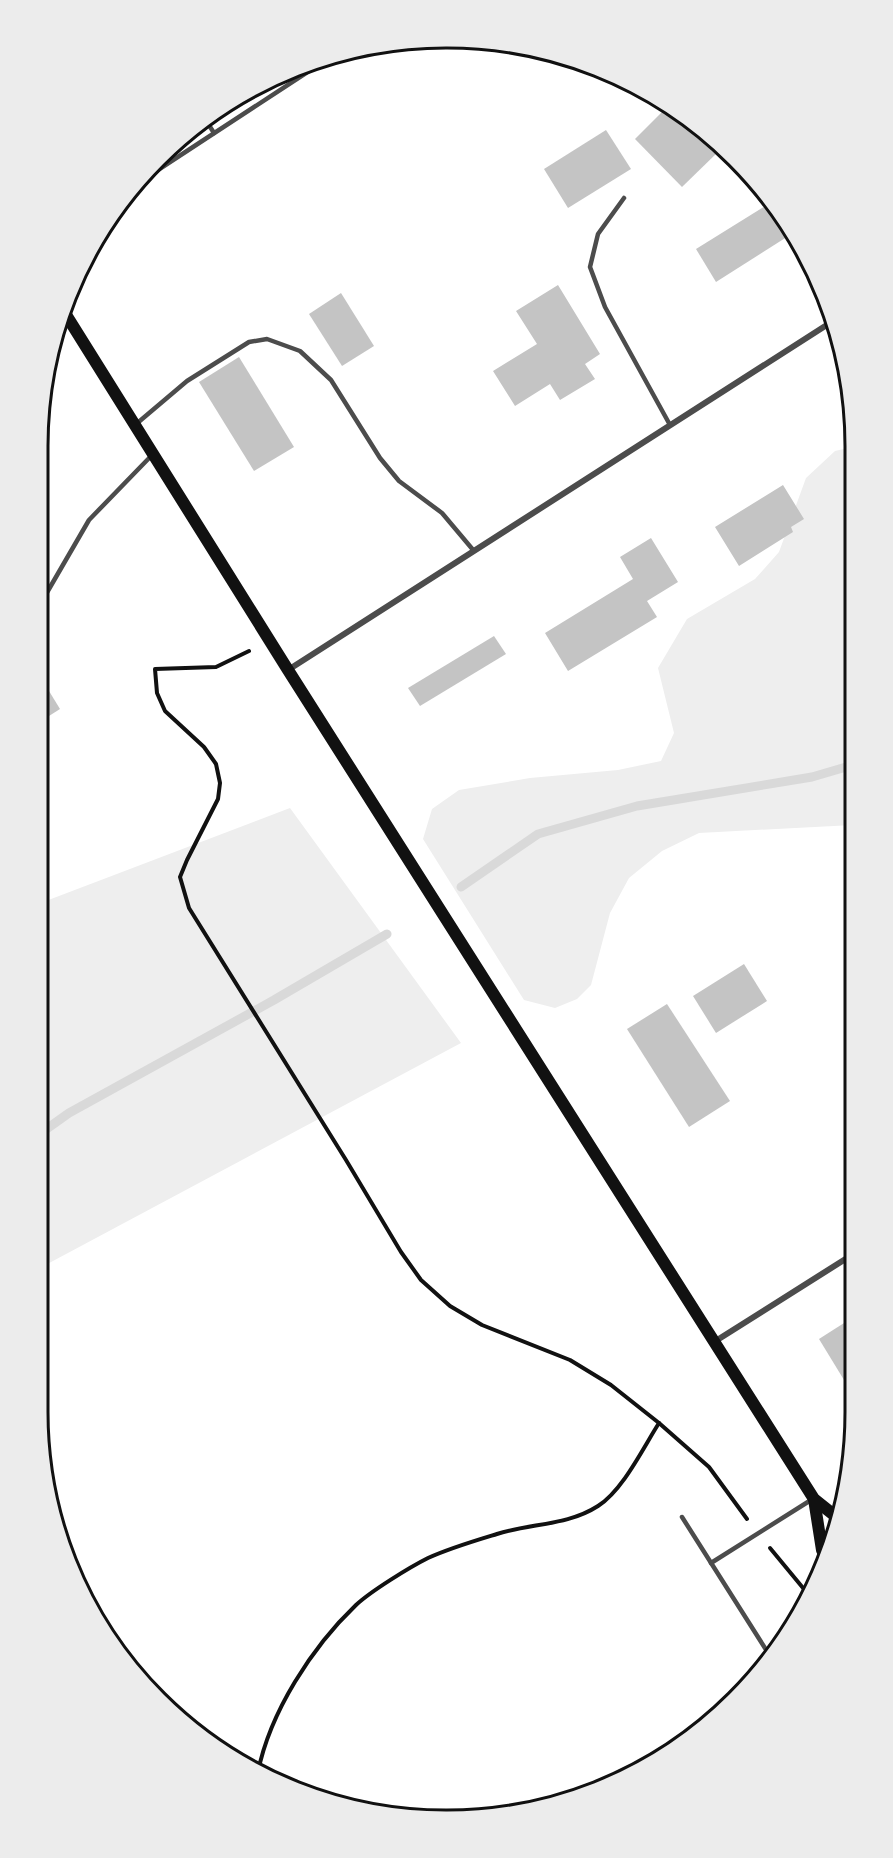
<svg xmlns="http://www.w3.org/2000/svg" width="893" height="1858" viewBox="0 0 893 1858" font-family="Lato,sans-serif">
  <rect width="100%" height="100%" fill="#fff"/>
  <g fill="#eee">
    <path d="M852,447L853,825L699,833L662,851L629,878L610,913L591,985L577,999L555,1008L524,1000L423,839L432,809L459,790L530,778L618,770L661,761L674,733L658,668L687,619L755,579L779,552L806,478L835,451Z"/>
    <path d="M290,808L461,1043L38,1269V904Z"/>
  </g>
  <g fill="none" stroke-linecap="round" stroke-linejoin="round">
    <g stroke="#d9d9d9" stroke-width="9">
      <path d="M461,887L538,834L637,806L812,777L853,765"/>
      <path d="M38,1135L69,1113L274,1000L387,934"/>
    </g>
  </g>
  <g fill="#c4c4c4">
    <path d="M668,106L687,117L720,150L682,187L635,139Z"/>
    <path d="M606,130L631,169L568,208L544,169Z"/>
    <path d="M770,203L790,235L716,282L696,249Z"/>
    <path d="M558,285L600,354L585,364L595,379L560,400L550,384L515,406L493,371L537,344L516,311Z"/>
    <path d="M341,293L374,346L342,366L309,314Z"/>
    <path d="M239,357L294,447L254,471L199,382Z"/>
    <path d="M783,485L804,519L791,527L793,532L739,566L715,527Z"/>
    <path d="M651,538L678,582L647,601L657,617L568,671L545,633L633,579L620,557Z"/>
    <path d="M494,636L506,654L420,706L408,688Z"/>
    <path d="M38,673L60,709L38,723Z"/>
    <path d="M744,964L767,1001L716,1033L693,996Z"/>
    <path d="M667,1004L730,1101L689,1127L627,1029Z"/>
    <path d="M855,1316V1398L819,1339Z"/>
  </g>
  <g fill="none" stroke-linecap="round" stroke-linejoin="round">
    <g stroke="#111" stroke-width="4">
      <path d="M249,651L216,667L155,669L157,693L165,711L204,747L216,764L220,783L218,799L187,860L180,877L189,908L346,1160L401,1252L421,1280L450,1306L482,1325L570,1360L611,1385L659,1423L709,1467L747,1519"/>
      <path d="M770,1548L808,1594"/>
      <path d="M258,1772C270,1712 312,1647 356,1605C371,1591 410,1567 428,1558C450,1548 474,1541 497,1534C531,1523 567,1526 598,1506C623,1490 643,1448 659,1423"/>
    </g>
    <g stroke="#4c4c4c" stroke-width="4.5">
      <path d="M205,119L214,133"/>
      <path d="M135,185L332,56"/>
      <path d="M624,198L598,234L590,267L605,307L670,425"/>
      <path d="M135,425L187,381L249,342L267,339L300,351L331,380L380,458L399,481L442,513L474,551"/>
      <path d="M38,608L89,520L153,454"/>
      <path d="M682,1517L770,1656"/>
      <path d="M711,1563L811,1500"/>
    </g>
    <g stroke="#4c4c4c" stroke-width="6">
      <path d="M288,670L833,321"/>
      <path d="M714,1342L855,1253"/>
    </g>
    <g stroke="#111" stroke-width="12">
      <path d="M63,310L288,670L814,1499L839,1519"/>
      <path d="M814,1499L822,1550L827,1559"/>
    </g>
  </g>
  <path d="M0 0H893V1858H0ZM446 48H447A398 398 0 0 1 845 446V1412A398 398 0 0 1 447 1810H446A398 398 0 0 1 48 1412V446A398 398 0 0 1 446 48Z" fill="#ececec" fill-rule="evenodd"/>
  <path fill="none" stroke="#111" stroke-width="3" d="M446 48H447A398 398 0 0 1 845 446V1412A398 398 0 0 1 447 1810H446A398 398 0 0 1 48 1412V446A398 398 0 0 1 446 48Z"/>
</svg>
